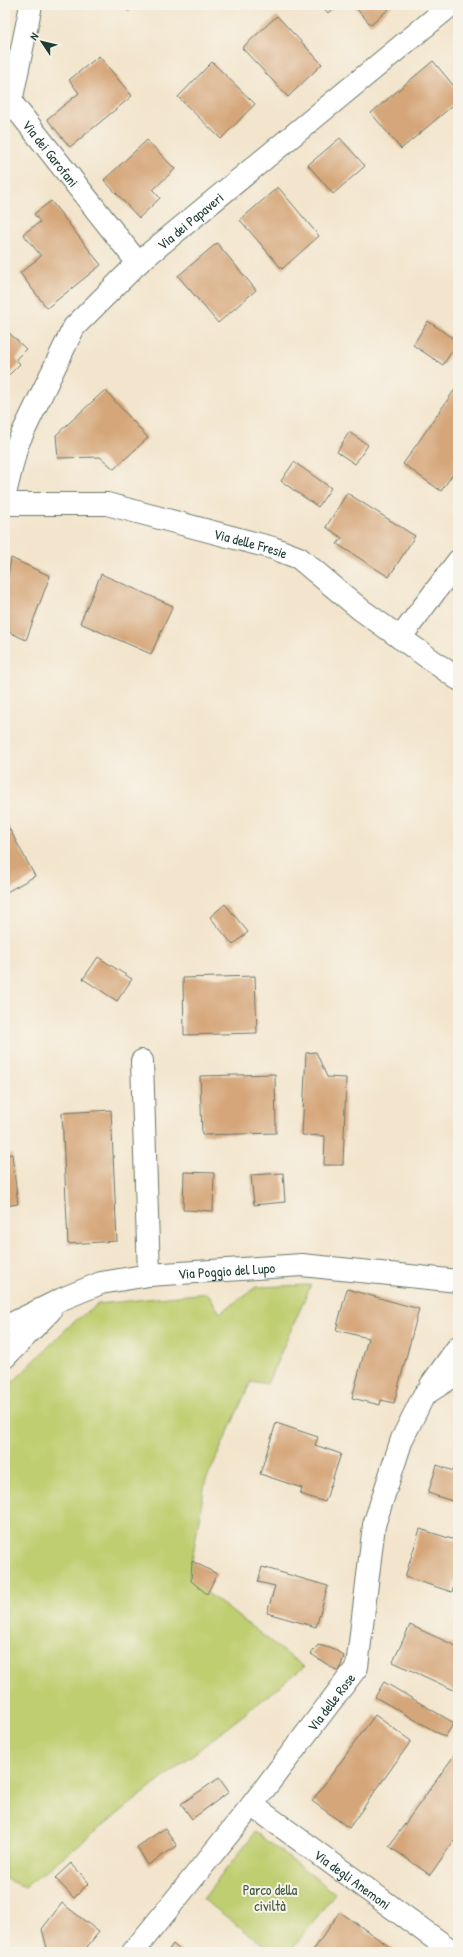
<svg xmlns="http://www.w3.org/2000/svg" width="463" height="1957" viewBox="0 0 463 1957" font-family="'Patrick Hand',sans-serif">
  <rect width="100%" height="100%" fill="#f7f3e8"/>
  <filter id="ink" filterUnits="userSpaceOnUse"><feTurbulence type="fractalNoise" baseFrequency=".025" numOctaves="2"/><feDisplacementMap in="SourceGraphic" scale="8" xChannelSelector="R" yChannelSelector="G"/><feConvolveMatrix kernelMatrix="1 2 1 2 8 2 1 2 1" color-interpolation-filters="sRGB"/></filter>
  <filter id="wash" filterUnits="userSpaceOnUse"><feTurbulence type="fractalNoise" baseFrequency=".012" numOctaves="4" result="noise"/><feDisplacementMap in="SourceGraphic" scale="16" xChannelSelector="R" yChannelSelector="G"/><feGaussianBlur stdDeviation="0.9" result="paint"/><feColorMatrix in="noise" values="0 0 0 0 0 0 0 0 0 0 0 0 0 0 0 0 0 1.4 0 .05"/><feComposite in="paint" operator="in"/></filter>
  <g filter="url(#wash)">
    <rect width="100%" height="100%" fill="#f3e5cd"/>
    <g fill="#bfce70" stroke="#6f8652">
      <path d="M311,1285L267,1384L251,1381L205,1483L192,1561V1581L304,1667L25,1887L5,1879V1386L14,1381L71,1324L98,1304L207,1293L220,1313L256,1287Z"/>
      <path d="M255,1832L335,1893L290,1952H273L203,1899Z"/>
    </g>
    <g id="blocks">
      <g fill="#d5a679">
        <path d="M119,5H132L129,11Z"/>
        <path d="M321,5H337L328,13Z"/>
        <path d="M353,5H393L371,25Z"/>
        <path d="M277,16L322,64L288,97L242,48Z"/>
        <path d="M99,56L132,96L70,147L47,119L79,93L69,80Z"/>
        <path d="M433,61L458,91V101L401,149L371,113Z"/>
        <path d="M212,62L255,104L221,139L178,97Z"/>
        <path d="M340,138L365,166L333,194L308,165Z"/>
        <path d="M147,140L175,169L153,190L160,198L139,218L104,180Z"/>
        <path d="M278,187L319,236L282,269L240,220Z"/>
        <path d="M51,201L101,265L47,308L20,273L41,256L23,234L40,222L34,214Z"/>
        <path d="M217,243L256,290L218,323L178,276Z"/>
        <path d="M428,321L458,342L443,365L413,345Z"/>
        <path d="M5,329L26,349L16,359L20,364L5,379Z"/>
        <path d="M458,385V467L441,491L403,464Z"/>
        <path d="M105,390L148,438L114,469L100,457L58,458L56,435Z"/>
        <path d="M349,432L368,445L355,464L337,452Z"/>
        <path d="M294,462L331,488L318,507L281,481Z"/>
        <path d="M347,493L415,536L389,577L337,544L342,538L326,527Z"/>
        <path d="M11,558L50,576L26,640L5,630V594Z"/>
        <path d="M101,574L173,606L151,654L80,623Z"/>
        <path d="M5,821L35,876L5,893Z"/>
        <path d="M225,904L248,932L233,945L210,917Z"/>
        <path d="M98,957L132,979L117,1001L83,979Z"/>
        <path d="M255,976L257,1033L184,1035L183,978Z"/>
        <path d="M316,1052L327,1077L346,1078L343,1165H324L325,1136L302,1135L306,1053Z"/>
        <path d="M275,1074L276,1133L202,1135L200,1076Z"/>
        <path d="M111,1110L117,1241L68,1244L62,1113Z"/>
        <path d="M12,1154L18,1204L5,1206V1155Z"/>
        <path d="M184,1172L214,1173L213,1211L183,1210Z"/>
        <path d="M283,1173L285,1202L254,1205L251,1175Z"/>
        <path d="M347,1289L419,1309L394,1403L381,1400L380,1405L352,1398L368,1338L336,1330Z"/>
        <path d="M276,1423L318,1437L315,1445L341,1454L325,1502L300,1494L302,1488L260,1474Z"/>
        <path d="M458,1458V1503L428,1493L437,1465L453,1471Z"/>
        <path d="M420,1529L458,1541V1572L452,1592L405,1577Z"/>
        <path d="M192,1561L217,1574L207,1594L191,1581Z"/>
        <path d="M262,1567L328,1586L316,1627L267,1613L275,1586L258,1582Z"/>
        <path d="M410,1625L458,1647V1685L456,1691L393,1662Z"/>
        <path d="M318,1645L334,1649L344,1656L339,1672L311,1654Z"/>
        <path d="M384,1682L454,1723L445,1737L375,1697Z"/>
        <path d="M375,1715L411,1741L349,1828L312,1801Z"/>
        <path d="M458,1750V1835L430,1875L389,1846Z"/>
        <path d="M219,1778L229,1792L192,1819L181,1804Z"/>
        <path d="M165,1828L177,1846L148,1865L137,1847Z"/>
        <path d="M71,1863L89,1883L74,1898L55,1878Z"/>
        <path d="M62,1903L99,1932L83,1952H48L42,1929Z"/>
        <path d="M340,1912L397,1952H312Z"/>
        <path d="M173,1944L182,1952H167Z"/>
      </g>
    </g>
  </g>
  <g filter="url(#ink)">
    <use href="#blocks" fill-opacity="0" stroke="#69786a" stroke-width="1"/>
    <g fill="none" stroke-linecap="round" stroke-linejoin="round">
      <g stroke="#69786a" stroke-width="24">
        <g id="minor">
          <path id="s1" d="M31,5L11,102L138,263"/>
          <path id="s2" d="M5,494L17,445L74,327L138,263L451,5"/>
          <path id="s3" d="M5,504H107L273,548L299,558L360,609L458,679"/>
          <path d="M400,638L458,561"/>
          <path d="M142,1061L149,1275"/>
          <path id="s4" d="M5,1327L62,1299L101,1283L149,1275L302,1265L458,1281"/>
          <path d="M5,1357L50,1311"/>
          <path d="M431,1385L458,1347"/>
          <path id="s5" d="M252,1805L453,1952"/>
          <path id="s6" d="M133,1952L252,1805L357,1667L374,1525L402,1439L424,1395L458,1373"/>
        </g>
      </g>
      <use href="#minor" stroke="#fff" stroke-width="22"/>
    </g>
  </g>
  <g text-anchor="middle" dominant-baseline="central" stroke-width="4" stroke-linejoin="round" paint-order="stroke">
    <g font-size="14" fill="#1f3d34" stroke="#f7f3e8">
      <text stroke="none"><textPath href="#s1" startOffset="164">Via dei Garofani</textPath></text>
      <text stroke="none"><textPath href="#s2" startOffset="339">Via dei Papaveri</textPath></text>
      <text stroke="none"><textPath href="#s3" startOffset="251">Via delle Fresie</textPath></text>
      <text stroke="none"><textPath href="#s4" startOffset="232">Via Poggio del Lupo</textPath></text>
      <text stroke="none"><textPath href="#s6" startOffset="319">Via delle Rose</textPath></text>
      <text stroke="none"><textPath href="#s5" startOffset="125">Via degli Anemoni</textPath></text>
    </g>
    <g font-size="14" fill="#3f5a40" stroke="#f7f3e8">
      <text x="270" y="1889">Parco della<tspan x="270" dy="16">civiltà</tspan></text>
    </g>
  </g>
  <rect width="463" height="1957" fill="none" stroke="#f7f3e8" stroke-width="20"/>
  <g transform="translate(42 42) rotate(305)" stroke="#f7f3e8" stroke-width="3" paint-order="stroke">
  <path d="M0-3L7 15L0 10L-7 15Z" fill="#1f3d34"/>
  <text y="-6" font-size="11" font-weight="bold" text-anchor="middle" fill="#1f3d34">N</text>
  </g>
</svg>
